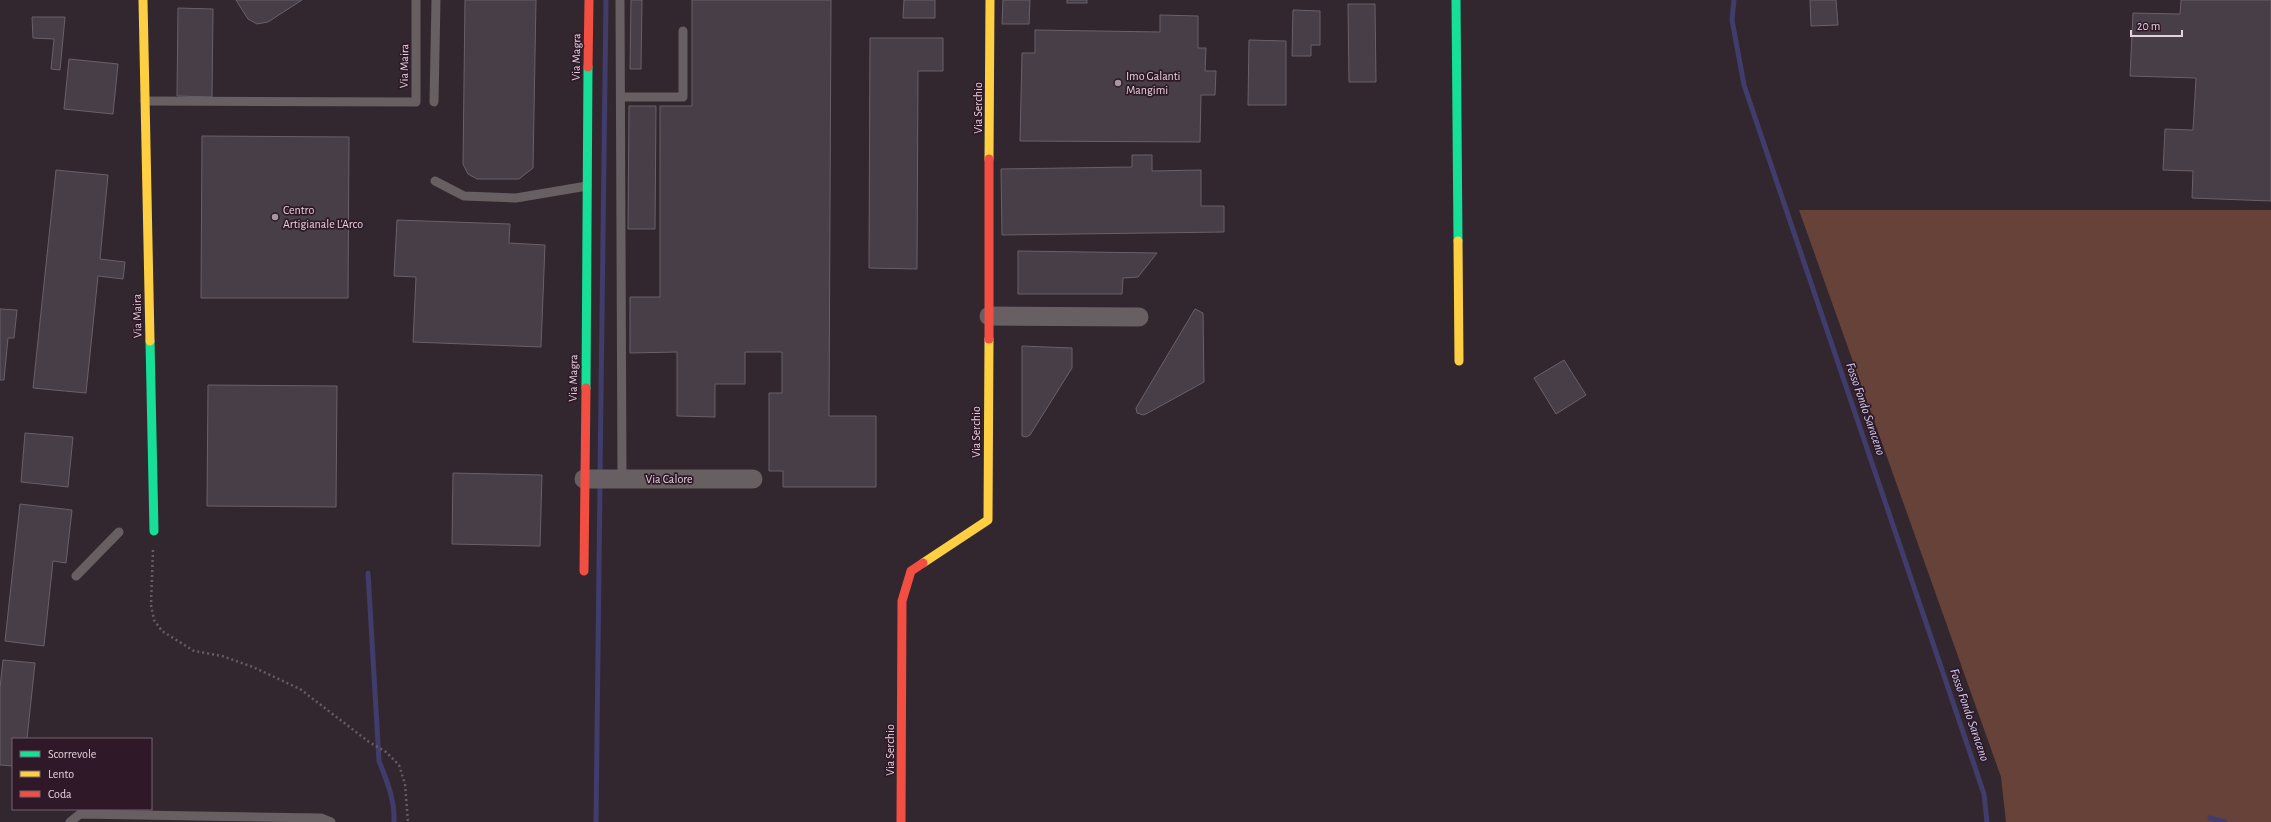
<svg xmlns="http://www.w3.org/2000/svg" width="2271" height="822" viewBox="0 0 2271 822" font-family="'Alegreya Sans',sans-serif">
  <rect width="100%" height="100%" fill="#33272f"/>
  <path fill="#664239" d="M1799,210H2271V822H2006L2001,777Z"/>
  <g fill="none" stroke-linecap="round" stroke-linejoin="round">
    <g stroke="#403c6c" stroke-width="5">
      <path d="M1734,0L1732,20L1744,85L1984,794L1987,822"/>
      <path d="M600,475L606,0"/>
      <path d="M368,573L379,761C387,781 395,800 394,822"/>
      <path d="M2210,818L2225,822"/>
      <path d="M596,822L600,483"/>
    </g>
  </g>
  <g fill="#473e47" stroke="#696069">
    <path d="M236,0H302L268,22L257,24L248,19Z"/>
    <path d="M465,0H536L533,168L519,179H477L468,174L463,164Z"/>
    <path d="M631,0H642L641,69H630Z"/>
    <path d="M692,0H831L829,416H876V487H783V471H769V393H782V352H745V384H715V417L677,416V352L630,353V297H660V106H692Z"/>
    <path d="M904,0H935V18H903Z"/>
    <path d="M1003,0H1030L1029,24H1002Z"/>
    <rect x="1067" y="0" width="20" height="3"/>
    <path d="M1810,0H1836L1838,25L1811,26Z"/>
    <path d="M2181,0H2271V201L2192,198L2193,171L2163,170L2165,129L2193,130L2196,78L2130,76L2133,13L2180,14Z"/>
    <path d="M1348,4H1375L1376,82H1349Z"/>
    <path d="M178,8L213,9L212,97L177,96Z"/>
    <path d="M1293,10L1320,11V45H1311V56H1292Z"/>
    <path d="M1160,15L1198,16V48H1206L1205,71H1216L1215,95H1201L1200,142L1020,141L1022,53H1035V30L1160,32Z"/>
    <path d="M32,17H65L60,70L51,69L54,39L33,38Z"/>
    <path d="M870,38H943V71H918L917,269L869,268Z"/>
    <path d="M1249,40L1286,41V105H1248Z"/>
    <path d="M69,59L118,64L113,114L64,109Z"/>
    <path d="M629,106H656L655,229H628Z"/>
    <path d="M202,136L349,137L348,298H201Z"/>
    <path d="M1132,155H1152V171L1201,170V206H1224V232L1002,235L1001,169L1132,167Z"/>
    <path d="M56,170L108,175L100,259L125,262L123,279L98,276L86,393L33,388Z"/>
    <path d="M397,220L510,224L509,243L545,245L541,347L413,342L416,277L394,276Z"/>
    <path d="M1018,251L1157,253L1138,277L1123,278L1122,294H1018Z"/>
    <path d="M0,309L17,310L14,338H8L4,380H0Z"/>
    <path d="M1195,309L1203,313L1204,382L1146,414L1143,415L1137,413L1136,408Z"/>
    <path d="M1022,346L1072,348V368L1030,435L1026,437L1022,436Z"/>
    <path d="M1564,360L1586,395L1556,414L1534,378Z"/>
    <path d="M208,385L337,386L336,507L207,506Z"/>
    <path d="M25,433L73,437L68,487L21,482Z"/>
    <path d="M453,473L542,475L540,546L452,544Z"/>
    <path d="M20,504L72,510L66,563L53,561L44,646L5,641Z"/>
    <path d="M3,660L35,663L27,739H13V766L0,765V688Z"/>
  </g>
  <g fill="none" stroke-linecap="round" stroke-linejoin="round">
    <path stroke="#655e61" stroke-width="2.5" stroke-dasharray="2 3" stroke-linecap="butt" d="M153,550L151,605L154,620L162,631L194,651L222,656L253,667L300,689L369,742L386,752L399,765L405,784L408,822"/>
    <g stroke="#675f62" stroke-width="9">
      <path d="M620,0L622,479"/>
      <path d="M621,97H683V31"/>
      <path d="M145,101L416,102V0"/>
      <path d="M434,102L436,0"/>
      <path d="M435,181L464,196L516,198L587,186"/>
      <path d="M76,576L119,532"/>
      <path d="M70,822L80,814L321,818L331,822"/>
    </g>
    <g stroke="#675f62" stroke-width="19">
      <path d="M989,316L1139,317"/>
      <path d="M584,479H753"/>
    </g>
    <g stroke="#16e098" stroke-width="9">
      <path d="M1456,0L1458,241"/>
      <path d="M150,341L154,531"/>
      <path d="M586,388L588,67"/>
    </g>
    <g stroke="#ffcf43" stroke-width="9">
      <path d="M143,0L150,341"/>
      <path d="M989,159L990,0"/>
      <path d="M1458,241L1459,361"/>
      <path d="M923,563L988,520L989,339"/>
    </g>
    <g stroke="#f24e42" stroke-width="9">
      <path d="M588,67L589,0"/>
      <path d="M989,339V159"/>
      <path d="M584,571L586,388"/>
      <path d="M901,822L902,601L911,571L923,563"/>
    </g>
  </g>
  <g fill="#a5969f" stroke="#2f1827" stroke-width="1.5">
    <circle cx="1118" cy="83" r="4"/>
    <circle cx="275" cy="217" r="4"/>
  </g>
  <g text-anchor="middle" dominant-baseline="central" stroke-width="3.5" stroke-linejoin="round" paint-order="stroke">
    <g font-size="12" fill="#e3d2dc" stroke="#2f1827">
      <text transform="translate(576 57) rotate(-89)">Via Magra</text>
      <text transform="translate(404 66) rotate(-89)">Via Maira</text>
      <text transform="translate(978 108) rotate(-90)">Via Serchio</text>
      <text transform="translate(137 316) rotate(-91)">Via Maira</text>
      <text transform="translate(573 378) rotate(-89)">Via Magra</text>
      <text transform="translate(976 432) rotate(-90)">Via Serchio</text>
      <text x="669" y="479">Via Calore</text>
      <text transform="translate(890 750) rotate(-90)">Via Serchio</text>
    </g>
    <g font-size="12" fill="#e3d2dc" stroke="#2f1827" text-anchor="start">
      <text x="1126" y="76">Imo Galanti<tspan x="1126" dy="14">Mangimi</tspan></text>
      <text x="283" y="210">Centro<tspan x="283" dy="14">Artigianale L'Arco</tspan></text>
    </g>
    <g font-size="13" font-style="italic" fill="#cfd0f2" stroke="#2f1827">
      <text transform="translate(1865 409) rotate(71)">Fosso Fondo Saraceno</text>
      <text transform="translate(1969 715) rotate(71)">Fosso Fondo Saraceno</text>
    </g>
  </g>
  <rect x="12" y="738" width="140" height="72" fill="#2f1827" stroke="#77626f"/>
  <rect x="20" y="751" width="20" height="6" fill="#16e098" stroke="#77626f"/>
  <text x="48" y="758" font-size="12" fill="#e3d2dc">Scorrevole</text>
  <rect x="20" y="771" width="20" height="6" fill="#ffcf43" stroke="#77626f"/>
  <text x="48" y="778" font-size="12" fill="#e3d2dc">Lento</text>
  <rect x="20" y="791" width="20" height="6" fill="#f24e42" stroke="#77626f"/>
  <text x="48" y="798" font-size="12" fill="#e3d2dc">Coda</text>
  <path d="M2131 30v6h51v-6" fill="none" stroke="#e3d2dc" stroke-width="2"/>
  <text x="2137" y="30" font-size="12" fill="#e3d2dc" stroke="#2f1827" stroke-width="3" paint-order="stroke">20 m</text>
</svg>
